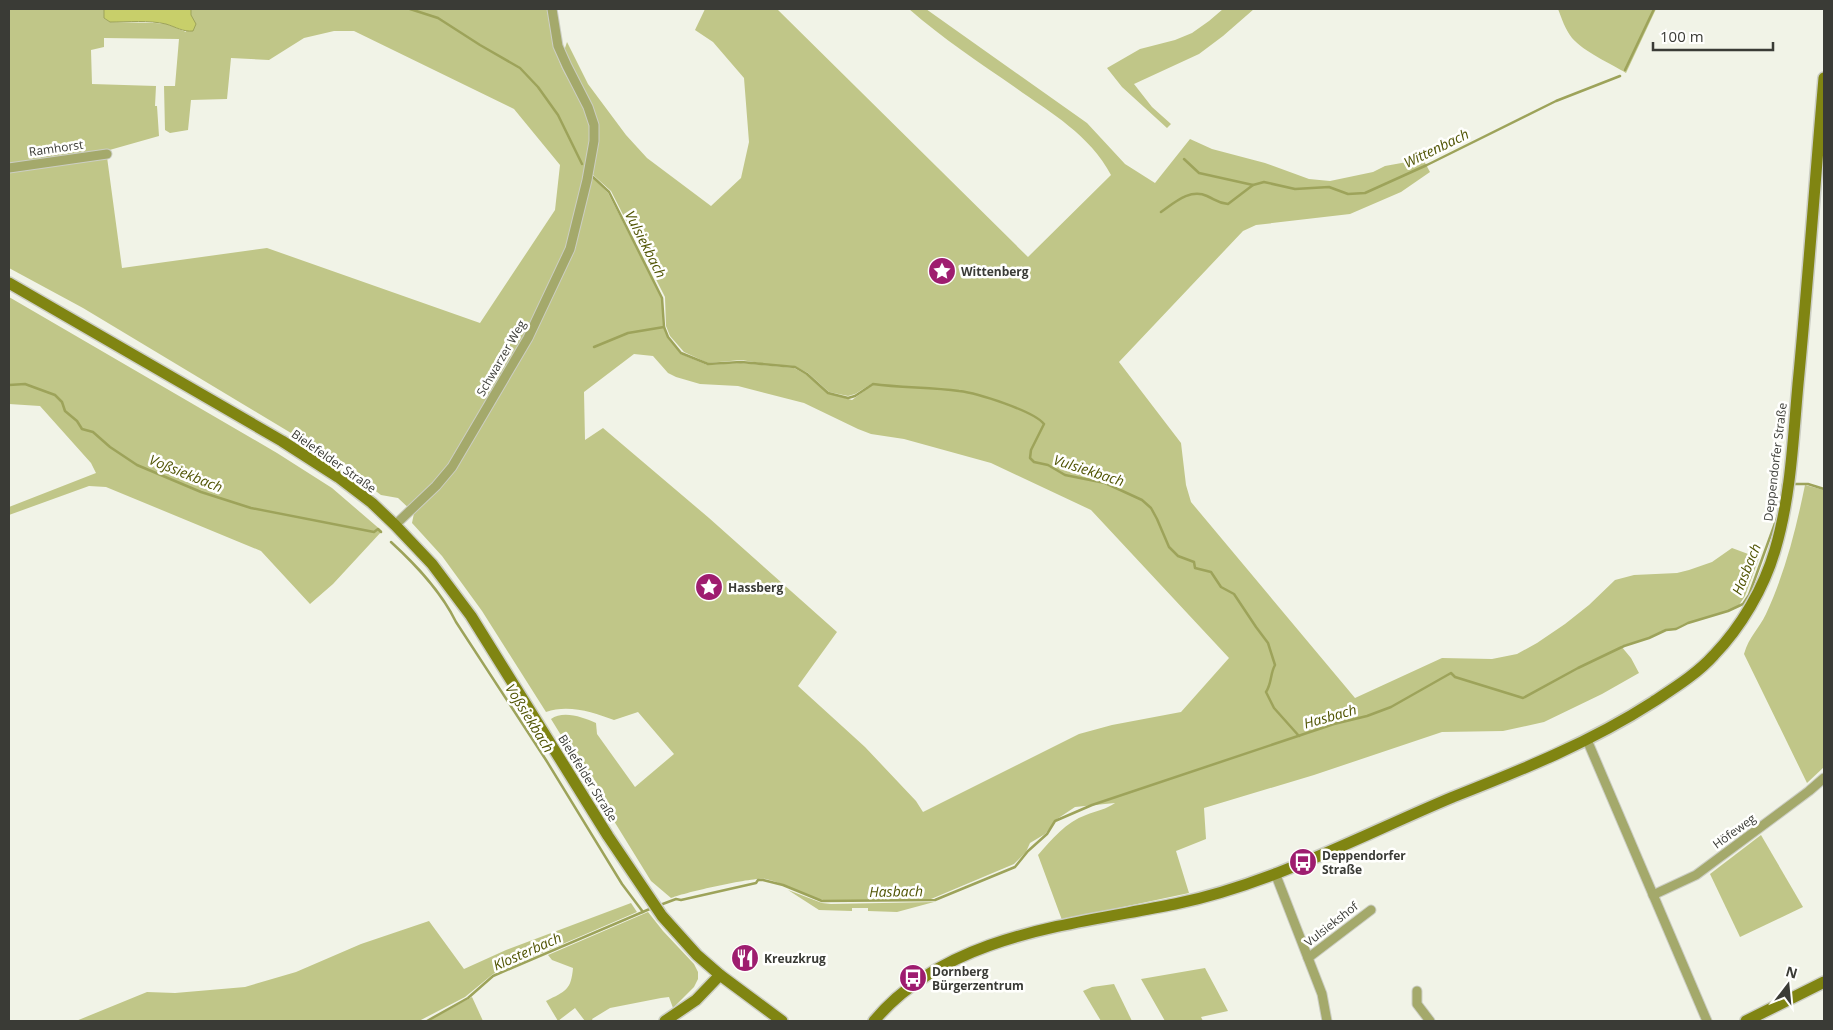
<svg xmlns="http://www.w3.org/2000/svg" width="1833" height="1030" viewBox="0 0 1833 1030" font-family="'Open Sans',sans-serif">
  <rect width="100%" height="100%" fill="#f1f3e7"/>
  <g fill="#c0c688" fill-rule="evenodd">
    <path d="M9,9H104V18L110,22L155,23L167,24L186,32L191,9H547C550,29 554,49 562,68C569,82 579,94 585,109C594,130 591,155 592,177L608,193L662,298L663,327L668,338L681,354L707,365L741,363L794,368L807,375L827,393L852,400L875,383H873L855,394L848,396L829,392L808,373L794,366L773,365L741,360L708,363L684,352L670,336L666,326L665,297L611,191L592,174L598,142L564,51L567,42L588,84L626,135L647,158L711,206L741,178L749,142L744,78L713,42L695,30L705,9H777L1028,257L1111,175C1090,135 1051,113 1016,88C980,63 942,38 909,9H926L1087,123L1125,164L1155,183L1190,139L1212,149L1265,163L1309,179L1330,181L1373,172L1385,166L1418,160L1424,161L1430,172L1401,192L1350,214L1256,225L1243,231L1119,362L1181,443L1186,485L1191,502L1355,698L1442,658L1492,659L1517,654L1537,643L1565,624L1589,605L1615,580L1634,575L1677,573L1689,570L1712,562L1732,548L1759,558L1745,596L1739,605L1725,612L1684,624L1673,630L1662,631L1645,639L1621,646L1631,658L1639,673L1602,694L1544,722L1503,731L1442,732L1314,775L1204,808L1206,839L1176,851L1189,893L1062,920L1038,855C1052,839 1066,822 1086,815C1096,811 1107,809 1115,803L1075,807L1057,819L1045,834L1030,843L1026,852L1014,864L931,899L829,901C807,898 788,884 766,879C756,876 682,893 671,898L651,881L551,719C563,710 583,717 596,723L597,734L635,787L674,754L638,712L614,720C593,712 568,704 546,712L482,611L442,556L412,523L414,513L398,498L381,495L344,467L291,433L83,308L9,268V171L107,157L122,268L267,248L480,323L555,210L560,165L514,109L354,31H334L304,38L269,60L231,58L227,99L191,100L188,130L170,133L165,130L164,86H175L179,39L104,38V47L91,50L92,84L156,86L155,106H157L159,136L106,151L9,165ZM634,354L653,356L668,373L676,377L700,384L738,386L804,403L858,429L871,434L904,439L991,463L1091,510L1229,658L1181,712L1112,725L1079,734L923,812L916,801L865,747L798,686L837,632L709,518L603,428L585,440L584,392Z"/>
    <path d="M1223,9H1254L1223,36L1199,54L1134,84L1152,107L1171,124L1167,128L1122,87L1107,68L1140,49L1175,40L1192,33L1209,21Z"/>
    <path d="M1558,9H1656L1626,73C1610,63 1584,52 1572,38C1565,29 1562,19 1558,9Z"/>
    <path d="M9,297L277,453L332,488L382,531L333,584L310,604L261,551L106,487L89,486L9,515V507L96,473L91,463L40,406L9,404Z"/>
    <path d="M1805,485L1824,490V767L1807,783L1744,654C1749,636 1759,629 1766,614C1785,573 1796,529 1805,485Z"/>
    <path d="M1761,835L1803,907L1740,937L1710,874Z"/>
    <path d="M788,890L822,903L831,904L934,902L897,912L868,911V908H852V911L819,910Z"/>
    <path d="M631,903L637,912L493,974L465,997L419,1021H76L147,992L175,993L245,987L296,972L361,944L429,921L464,969L506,950Z"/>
    <path d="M648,912L663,931L694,964L698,972V979L694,987L673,1008L669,997L661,998L610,1008L592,1019L593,1021H585L575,1008L558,1021L546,1001C566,991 571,990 573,968L552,960L548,955Z"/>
    <path d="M1205,968L1228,1011L1201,1017L1203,1021H1165L1141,979Z"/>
    <path d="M1114,984L1132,1021H1101L1083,991L1092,987Z"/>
    <path d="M472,997L483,1021H428Z"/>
  </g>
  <path fill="#c8cf6a" stroke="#9da35a" d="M104,9H191V15L196,24L193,31C183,32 176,27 166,24C149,20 128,22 110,22L104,18Z"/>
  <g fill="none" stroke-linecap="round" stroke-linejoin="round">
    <g stroke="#9da35a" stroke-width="2.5">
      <path d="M410,9L438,18L480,45L520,68L538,87L558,115L582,164"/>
      <path d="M1625,70L1654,9"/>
      <path d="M1184,159L1199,173L1253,185"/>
      <path d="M593,177L609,192L662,298L664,327L668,337L681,353L708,364L741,362L795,367L807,374L828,393L848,398L855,396L873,384C902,388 930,387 959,391C977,393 1034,411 1044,424L1031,450L1030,458L1034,462L1048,465L1065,475L1105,483L1142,500L1151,508L1157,519L1169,547L1178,556L1194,562L1195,568L1211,572L1221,587L1234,594L1256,627L1268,643L1275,665C1270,674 1272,683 1266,692L1274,708L1299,736"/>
      <path d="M1161,212C1174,203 1190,188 1207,196C1216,200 1217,203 1228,204L1253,185L1264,182L1295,189L1329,187L1348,194L1365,193L1427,165L1556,101L1620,76"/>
      <path d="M594,347L628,333L664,327"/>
      <path d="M9,385L25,384L55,395L62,402L65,411L77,421L82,429L93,432L110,447L137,465L201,492L251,508L374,532L378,529L381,532"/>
      <path d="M1791,484H1808L1824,489"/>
      <path d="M1782,493L1783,484H1786"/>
      <path d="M391,542C416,565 441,591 456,622L546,760L622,884L643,912"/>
      <path d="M660,905L676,899L681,900L756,883L758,880H763L783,885L822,901L935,900L1015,867L1028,851L1047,834L1055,821L1092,805L1334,724L1367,716L1391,707L1451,673L1455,677L1523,698L1578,668L1624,646L1649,638L1666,630L1676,629L1688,623L1728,611L1743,604L1749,595L1778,515"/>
      <path d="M427,1021L468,998L493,976L652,908"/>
    </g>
    <g stroke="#cccec4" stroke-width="11">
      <g id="street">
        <path d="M9,168L107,154"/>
        <path d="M395,525L436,486L452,467L528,338L570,249L587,180L594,141V125L588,107L567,66L558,46L552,9"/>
        <path d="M1587,740L1707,1021"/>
        <path d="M1275,873L1322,994L1327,1021"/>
        <path d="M1653,895L1696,875L1809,791L1824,778"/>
        <path d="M1308,958L1371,910"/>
        <path d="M1417,991V1004L1430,1021"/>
      </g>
    </g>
    <g stroke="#cccec4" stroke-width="14">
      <g id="secondary">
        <path d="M9,283L282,441L338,477L372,503L395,525L432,564L471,616L608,836L662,916L697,955L720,975L782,1021"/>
        <path d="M665,1021L696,1000L720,975"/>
        <path d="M874,1021C947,934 1071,925 1175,904C1272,884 1362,835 1453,797C1522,770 1591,742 1653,702C1674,688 1697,674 1714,655C1741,627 1764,588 1775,550C1791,496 1793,439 1798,384C1808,282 1815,180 1824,78"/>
        <path d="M1746,1021L1824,982"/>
      </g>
    </g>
    <use href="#street" stroke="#a4a96b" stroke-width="9"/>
    <use href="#secondary" stroke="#808512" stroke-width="11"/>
  </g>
  <defs>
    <g id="sight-disc" transform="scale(1.4375)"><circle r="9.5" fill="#9e1d6f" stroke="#fffffd"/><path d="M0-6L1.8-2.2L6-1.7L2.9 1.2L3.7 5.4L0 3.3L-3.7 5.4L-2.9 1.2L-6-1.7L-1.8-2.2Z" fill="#fff"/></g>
    <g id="bus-disc" transform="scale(1.4375)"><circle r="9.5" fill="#9e1d6f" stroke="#fffffd"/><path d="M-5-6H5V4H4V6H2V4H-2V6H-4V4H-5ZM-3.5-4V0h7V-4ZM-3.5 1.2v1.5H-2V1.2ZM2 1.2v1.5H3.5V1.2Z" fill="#fff"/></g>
    <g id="restaurant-disc" transform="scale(1.4375)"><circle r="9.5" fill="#9e1d6f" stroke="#fffffd"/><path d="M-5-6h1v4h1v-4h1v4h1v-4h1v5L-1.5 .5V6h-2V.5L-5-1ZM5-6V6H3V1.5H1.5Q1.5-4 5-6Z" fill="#fff"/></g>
  </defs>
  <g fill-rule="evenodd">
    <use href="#sight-disc" x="942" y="271"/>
    <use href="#sight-disc" x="709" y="587"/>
    <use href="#bus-disc" x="1303" y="862"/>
    <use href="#restaurant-disc" x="745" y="958"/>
    <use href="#bus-disc" x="913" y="978"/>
  </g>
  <g text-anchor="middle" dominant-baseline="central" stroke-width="5" stroke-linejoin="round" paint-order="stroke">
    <g font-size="12" fill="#3a3b36" stroke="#fffffd">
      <text transform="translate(56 148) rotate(-8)">Ramhorst</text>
      <text transform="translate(501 358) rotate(-60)">Schwarzer Weg</text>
      <text transform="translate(334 461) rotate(35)">Bielefelder Straße</text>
      <text transform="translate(1775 462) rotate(-83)">Deppendorfer Straße</text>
      <text transform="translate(588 778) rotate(58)">Bielefelder Straße</text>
      <text transform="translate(1734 831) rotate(-36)">Höfeweg</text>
      <text transform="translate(1331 924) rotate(-38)">Vulsiekshof</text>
    </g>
    <g font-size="12" font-weight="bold" fill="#3a3b36" stroke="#fffffd" text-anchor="start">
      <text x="961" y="271">Wittenberg</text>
      <text x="728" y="587">Hassberg</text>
      <text x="1322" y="855">Deppendorfer<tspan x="1322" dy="14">Straße</tspan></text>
      <text x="764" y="958">Kreuzkrug</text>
      <text x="932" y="971">Dornberg<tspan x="932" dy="14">Bürgerzentrum</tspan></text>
    </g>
    <g font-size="14" font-style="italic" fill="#505403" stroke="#fffffd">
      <text transform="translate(1436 148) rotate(-26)">Wittenbach</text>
      <text transform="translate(646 244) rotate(63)">Vulsiekbach</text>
      <text transform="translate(1089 470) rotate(18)">Vulsiekbach</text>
      <text transform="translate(186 473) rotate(22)">Voßsiekbach</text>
      <text transform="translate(1746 569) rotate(-68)">Hasbach</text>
      <text transform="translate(1330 716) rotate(-16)">Hasbach</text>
      <text transform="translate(530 718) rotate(58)">Voßsiekbach</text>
      <text transform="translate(896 891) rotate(-1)">Hasbach</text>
      <text transform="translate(527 951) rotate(-24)">Klosterbach</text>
    </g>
  </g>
  <rect width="1833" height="1030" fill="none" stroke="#3a3b36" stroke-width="20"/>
  <g transform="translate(1788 985) rotate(16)" stroke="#fffffd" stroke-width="4" paint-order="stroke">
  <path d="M0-4L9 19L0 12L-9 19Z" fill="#3a3b36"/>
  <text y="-8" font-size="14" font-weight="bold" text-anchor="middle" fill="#3a3b36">N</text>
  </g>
  <path d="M1653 42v8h120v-8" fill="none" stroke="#3a3b36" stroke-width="2.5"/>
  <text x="1660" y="42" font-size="15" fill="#3a3b36" stroke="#fffffd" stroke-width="4" paint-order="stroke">100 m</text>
</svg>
